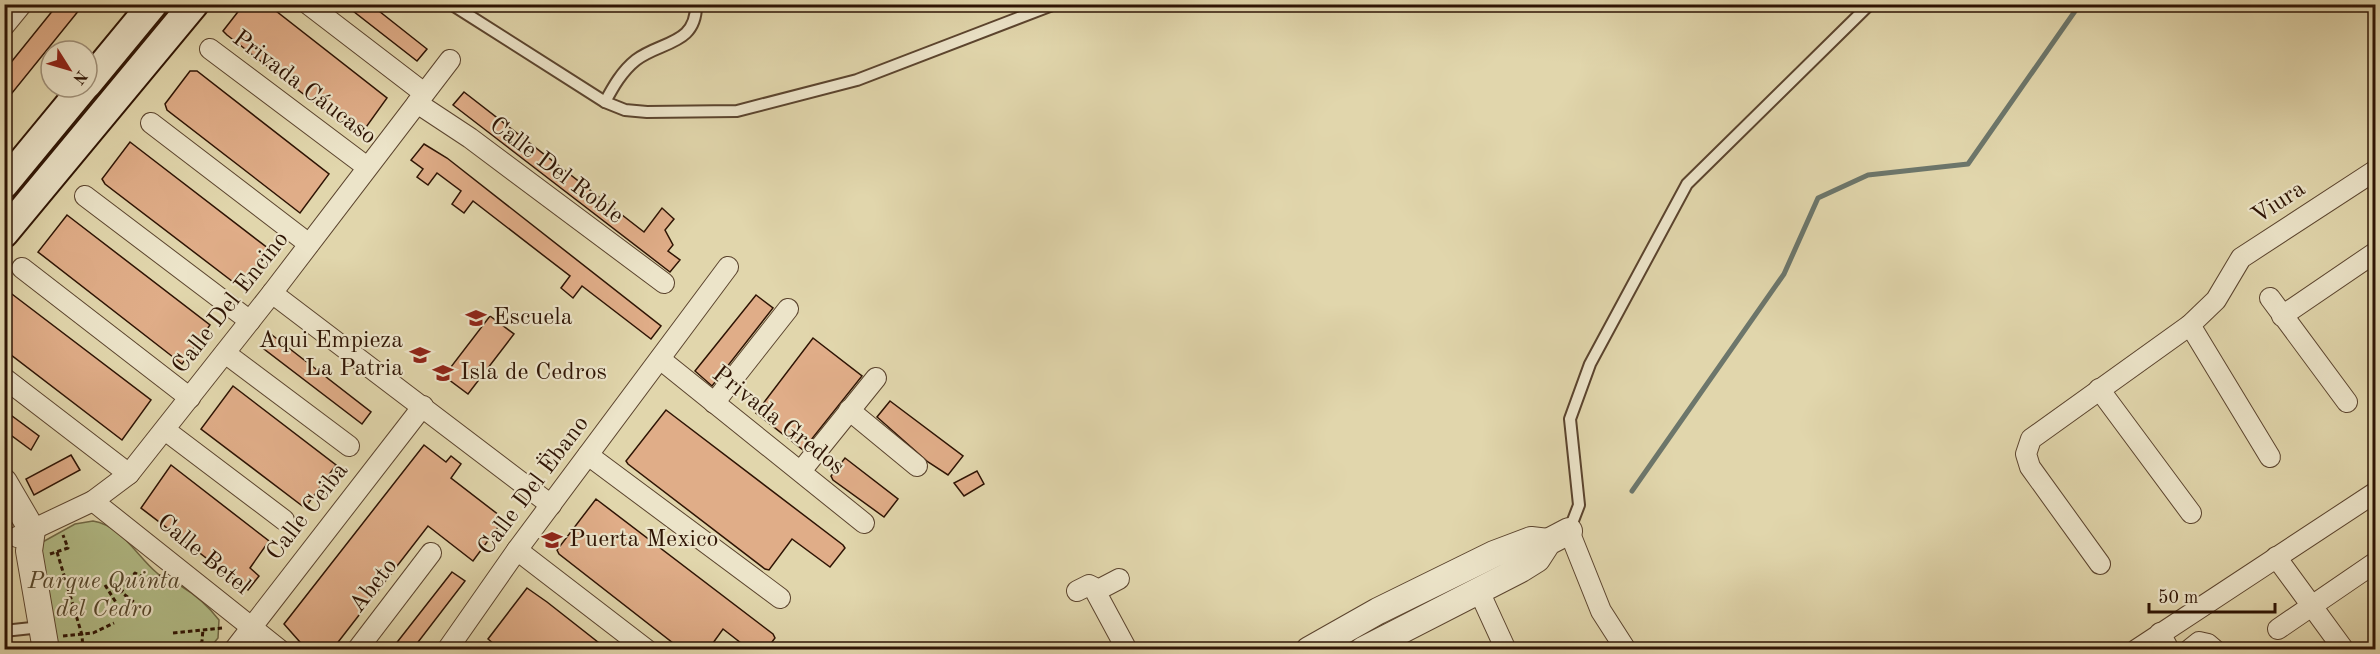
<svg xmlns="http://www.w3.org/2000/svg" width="2380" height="654" viewBox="0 0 2380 654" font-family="'Old Standard TT',serif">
  <rect width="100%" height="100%" fill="#e1d6ac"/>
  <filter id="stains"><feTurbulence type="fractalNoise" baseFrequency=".00333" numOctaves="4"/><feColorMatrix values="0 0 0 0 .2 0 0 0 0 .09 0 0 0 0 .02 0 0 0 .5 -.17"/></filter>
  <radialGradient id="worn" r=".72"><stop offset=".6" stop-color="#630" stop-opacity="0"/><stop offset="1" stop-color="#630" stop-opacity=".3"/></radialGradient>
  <path fill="#b3be89" stroke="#706946" stroke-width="1.5" d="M93,521C122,526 135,554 157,573C163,579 174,581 181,586C196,595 209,607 219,620L218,638L209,649H57L49,591L39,544L75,524Z"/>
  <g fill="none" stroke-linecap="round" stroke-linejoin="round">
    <path stroke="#6c766b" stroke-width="5" d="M1632,491L1784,274L1818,198L1868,175L1968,164L2080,4"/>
  </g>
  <g fill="#e0ad88" stroke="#2e1404" stroke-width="1.5">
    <path d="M58,4H84L4,103V71Z"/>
    <path d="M244,4H267L387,98L359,137L227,35L223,31Z"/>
    <path d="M344,4H370L427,49L417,61Z"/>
    <path d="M190,71H197L329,174L300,213L167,110L165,104Z"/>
    <path d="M464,92L644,232L662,208L674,219L665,230L673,245L668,251L680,260L670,272L453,105Z"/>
    <path d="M130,142L269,249L241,288L105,184L102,179Z"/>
    <path d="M424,144L447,158L661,326L651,339L582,286L573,298L561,288L570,276L473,201L464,213L452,204L461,191L437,173L428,185L417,177L423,169L411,160Z"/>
    <path d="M67,215L210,325L182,364L38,252Z"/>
    <path d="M4,288L151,400L122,440L6,351Z"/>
    <path d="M756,295L773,308L712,386L695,371Z"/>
    <path d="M490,316L514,334L468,394L444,376Z"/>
    <path d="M272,335L371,412L362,424L264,349Z"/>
    <path d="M813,338L862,376L803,450L756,413Z"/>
    <path d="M233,386L336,465L305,508L201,429Z"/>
    <path d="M890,401L963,456L948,475L928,462L877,417Z"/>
    <path d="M4,410L39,436L31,450L4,430Z"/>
    <path d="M666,410L843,545L845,548L830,567L792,539L769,570L765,569L628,464L626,461Z"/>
    <path d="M424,445L446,462L451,456L461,464L451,478L504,519L473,561L428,526L332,650H307L284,624Z"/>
    <path d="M71,455L80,470L34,495L26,479Z"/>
    <path d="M845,458L898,499L884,517L833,480L831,476Z"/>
    <path d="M171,465L269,541L250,568L259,576L248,590L141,508Z"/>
    <path d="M977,471L984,484L964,496L954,483Z"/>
    <path d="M596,499L773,634L775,638L766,650H750L723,629L708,650H682L559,554L557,550Z"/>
    <path d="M452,572L465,581L412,650H391Z"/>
    <path d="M527,588L547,602L608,650H501L488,639Z"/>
  </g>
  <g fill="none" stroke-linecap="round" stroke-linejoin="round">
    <g stroke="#5b442e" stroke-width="14">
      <g id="service">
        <path d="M451,4L605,102L625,110L647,112L737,111L857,80L1055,4"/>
        <path d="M605,102C613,87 622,71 636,60C661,41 697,45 696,4"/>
        <path d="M1569,531L1579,505L1570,419L1590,364L1687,184L1870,4"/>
        <path d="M4,631L41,627"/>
      </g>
    </g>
    <g stroke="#5b442e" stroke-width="22">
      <g id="minor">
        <path d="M308,4L424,93"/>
        <path d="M4,26L22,4"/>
        <path d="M210,49L367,167"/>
        <path d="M417,103L470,138L664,283"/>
        <path d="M151,123L309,244"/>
        <path d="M85,196L250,321"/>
        <path d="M22,268L190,398"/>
        <path d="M272,293L551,505"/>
        <path d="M2270,298L2347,402"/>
        <path d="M2282,316L2376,252"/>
        <path d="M2190,325L2270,457"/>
        <path d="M225,353L349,446"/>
        <path d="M660,359L864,523"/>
        <path d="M4,378L129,474"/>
        <path d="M2099,389L2191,513"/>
        <path d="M714,403L788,309"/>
        <path d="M849,410L917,466"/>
        <path d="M165,430L284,520"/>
        <path d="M588,455L780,598"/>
        <path d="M801,471L876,378"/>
        <path d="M93,501L280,650"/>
        <path d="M1569,531L1601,611L1626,650"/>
        <path d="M17,537L93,501L129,474L272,293L450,60"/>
        <path d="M517,550L647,650"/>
        <path d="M2276,557L2344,650"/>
        <path d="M2100,564L2030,467L2026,454L2031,439L2190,325L2216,300L2241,258L2376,170"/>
        <path d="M1478,589L1506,650"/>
        <path d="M1077,591L1089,585L1093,587L1127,650"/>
        <path d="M1096,591L1119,579"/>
        <path d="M2278,629L2376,562"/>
        <path d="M2160,633L2169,650"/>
        <path d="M234,650L423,406"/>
        <path d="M357,650L431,553"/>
        <path d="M447,650L517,550L728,267"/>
        <path d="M2136,650L2376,492"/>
        <path d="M2189,650L2199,642L2208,644L2215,650"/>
      </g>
    </g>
    <g stroke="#5b442e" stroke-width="28">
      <g id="tertiary">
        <path d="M4,482L32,530L29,551L46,650"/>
        <path d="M1309,650L1378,611L1494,554L1531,540L1548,542"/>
        <path d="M1363,650L1521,569L1537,559L1548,542L1569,531"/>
      </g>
    </g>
    <g stroke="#2e1404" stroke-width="32">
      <g id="secondary">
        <path d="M87,84L153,4"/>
        <path d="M4,184L84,87"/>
        <path d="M4,233L194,4"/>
      </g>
    </g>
    <g stroke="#2e1404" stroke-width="3" stroke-dasharray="4.5 3" stroke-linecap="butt">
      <path d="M57,552L82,635L83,650"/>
      <path d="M50,554L68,548L63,535"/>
      <path d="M105,585L117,604"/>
      <path d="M130,608L134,602L121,592L135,573L155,583L161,575"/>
      <path d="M173,633L222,628"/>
      <path d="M63,636L93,633L114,623"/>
      <path d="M197,650L202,641L203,629"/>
    </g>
    <use href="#service" stroke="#ece4c9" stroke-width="10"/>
    <use href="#minor" stroke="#ece4c9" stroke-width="20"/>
    <use href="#tertiary" stroke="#ece4c9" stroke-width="26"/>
    <use href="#secondary" stroke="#ece4c9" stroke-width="28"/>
  </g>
  <defs>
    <g id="school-bare" transform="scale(1.62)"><path d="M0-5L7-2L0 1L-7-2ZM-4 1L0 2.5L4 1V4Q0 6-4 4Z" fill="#8f2418" stroke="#ece4c9" stroke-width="2.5" paint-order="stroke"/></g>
  </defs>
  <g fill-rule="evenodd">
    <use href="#school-bare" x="476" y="318"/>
    <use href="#school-bare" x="420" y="355"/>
    <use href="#school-bare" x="443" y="373"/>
    <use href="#school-bare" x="552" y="540"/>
  </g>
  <g text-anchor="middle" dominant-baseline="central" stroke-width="4.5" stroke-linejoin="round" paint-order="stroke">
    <g font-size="24" fill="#2e1404" stroke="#ece4c9">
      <text transform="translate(304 88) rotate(37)">Privada Cáucaso</text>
      <text transform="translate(556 171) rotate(37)">Calle Del Roble</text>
      <text transform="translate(2279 203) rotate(-33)">Viura</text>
      <text transform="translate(231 303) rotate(-52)">Calle Del Encino</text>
      <text transform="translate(778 421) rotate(38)">Privada Gredos</text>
      <text transform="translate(534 486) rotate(-53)">Calle Del Ëbano</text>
      <text transform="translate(308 512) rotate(-52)">Calle Ceiba</text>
      <text transform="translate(203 555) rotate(39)">Calle Betel</text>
      <text transform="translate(374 586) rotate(-52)">Abeto</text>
    </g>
    <g font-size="24" fill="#2e1404" stroke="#ece4c9" text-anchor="start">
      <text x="493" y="318">Escuela</text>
      <text x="403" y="341" text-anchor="end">Aqui Empieza<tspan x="403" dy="28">La Patria</tspan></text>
      <text x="460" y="373">Isla de Cedros</text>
      <text x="569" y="540">Puerta Mexico</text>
    </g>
    <g font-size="24" font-style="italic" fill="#56472c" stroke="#ece4c9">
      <text x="104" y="582">Parque Quinta<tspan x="104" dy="28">del Cedro</tspan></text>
    </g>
  </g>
  <rect width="2380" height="654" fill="none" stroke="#e1d6ac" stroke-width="24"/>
  <rect x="6" y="6" width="2368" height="642" fill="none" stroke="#2e1404" stroke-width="3"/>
  <rect x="12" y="12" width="2356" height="630" fill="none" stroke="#2e1404" stroke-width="1.5"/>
  <g transform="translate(69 69) rotate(127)"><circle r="28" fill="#ece4c9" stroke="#a0917a" stroke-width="1.5"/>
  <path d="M0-4.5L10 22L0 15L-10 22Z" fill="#8f2418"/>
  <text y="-9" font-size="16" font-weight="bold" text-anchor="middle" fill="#2e1404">N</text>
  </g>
  <path d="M2149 603v9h126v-9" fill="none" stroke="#2e1404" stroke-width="3"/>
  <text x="2158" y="603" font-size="18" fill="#2e1404" stroke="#ece4c9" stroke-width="4.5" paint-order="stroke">50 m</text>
  <rect width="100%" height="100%" filter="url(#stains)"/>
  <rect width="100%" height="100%" fill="url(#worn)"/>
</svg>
